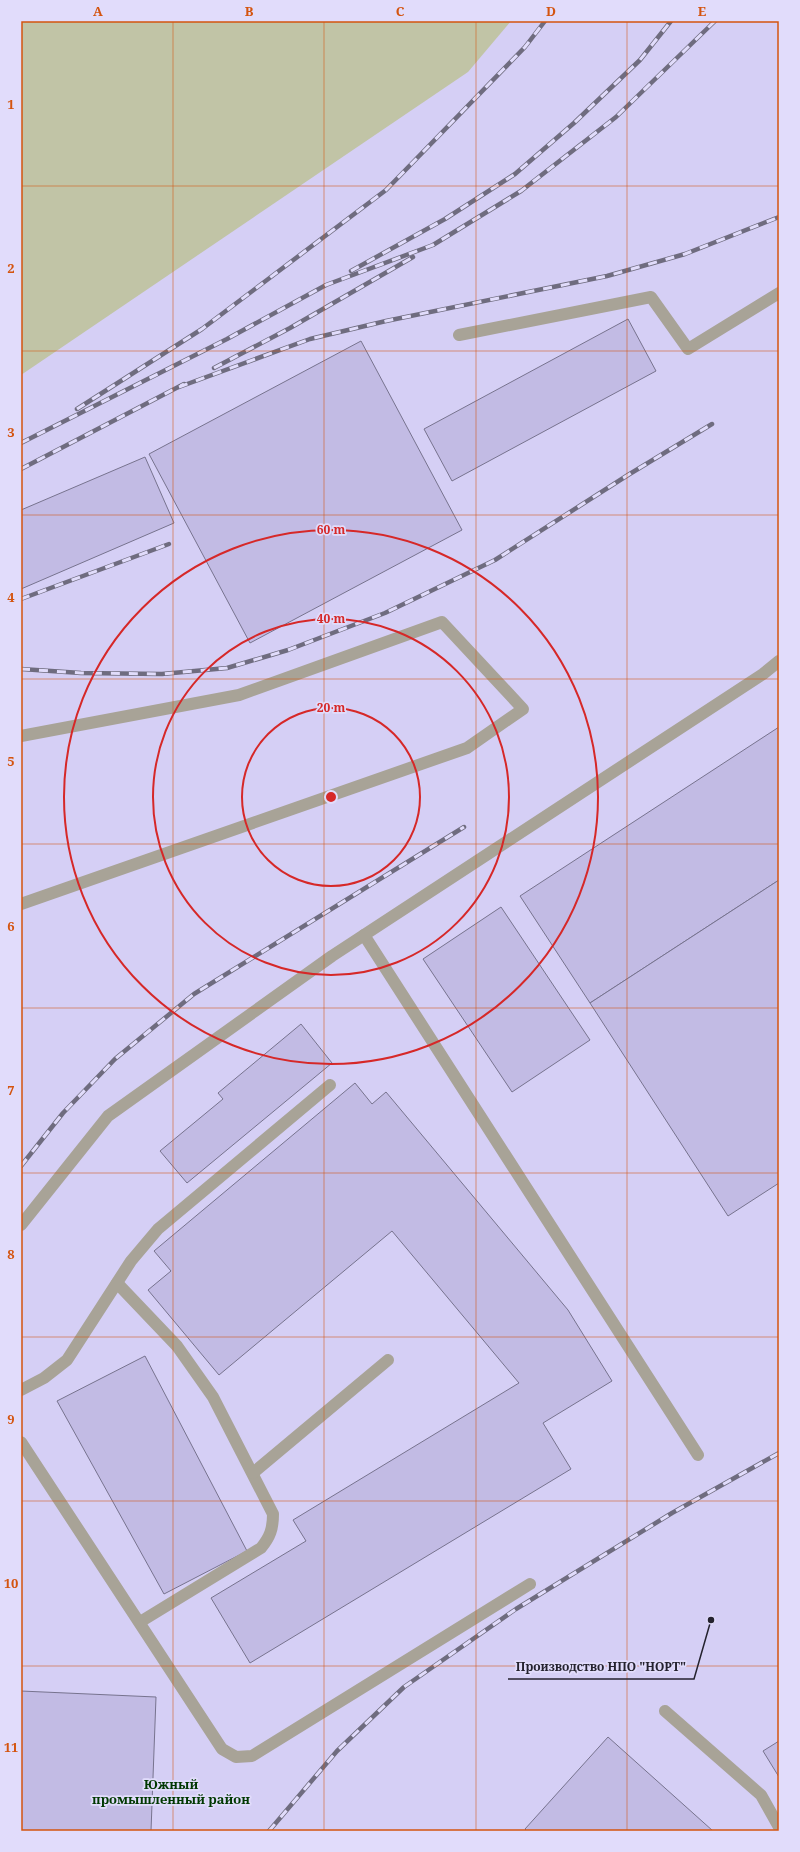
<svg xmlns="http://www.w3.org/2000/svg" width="800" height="1852" viewBox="0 0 800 1852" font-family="'Noto Serif',serif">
  <rect width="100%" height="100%" fill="#e1dcfb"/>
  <rect fill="#d5cff5" x="21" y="21" width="758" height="1810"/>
  <path fill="#c1c4a6" d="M21,21H511L468,72L21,375Z"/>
  <g fill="#c2bbe4" stroke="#77738e">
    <path d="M628,319L656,371L452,481L424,429Z"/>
    <path d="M361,341L462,530L250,643L149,454Z"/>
    <path d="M145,457L174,523L21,589V510Z"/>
    <path d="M779,727V880L590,1003L520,896Z"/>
    <path d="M779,880V1183L728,1216L590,1003Z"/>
    <path d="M501,907L590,1040L512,1092L423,959Z"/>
    <path d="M301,1024L332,1063L187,1183L160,1151L223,1099L218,1093Z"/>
    <path d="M355,1083L372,1104L386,1092L568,1310L612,1381L543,1423L571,1469L250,1663L211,1598L306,1541L293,1520L519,1383L392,1231L219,1375L148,1290L171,1271L154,1251Z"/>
    <path d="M145,1356L247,1551L164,1594L57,1401Z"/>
    <path d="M21,1691L156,1697L151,1831H21Z"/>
    <path d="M608,1737L713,1831H527L525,1829Z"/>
    <path d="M779,1741V1777L763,1751Z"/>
  </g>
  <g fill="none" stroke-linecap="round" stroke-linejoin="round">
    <g stroke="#a8a397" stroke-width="12">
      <path d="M459,335L651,297L688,349L779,293"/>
      <path d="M21,736L239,695L442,622L523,709L467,748L21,904"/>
      <path d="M364,935L698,1455"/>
      <path d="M21,1225L108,1116L332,956L763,674L779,661"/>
      <path d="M117,1283L177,1346L213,1397L273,1514C273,1529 270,1537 261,1548L140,1622"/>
      <path d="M21,1390L44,1378L67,1360L131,1261L158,1229L330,1085"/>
      <path d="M21,1442L222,1749L236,1757L252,1756L530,1584"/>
      <path d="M253,1473L388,1360"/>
      <path d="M665,1711L761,1795L779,1827"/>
    </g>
    <g stroke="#6f6c7f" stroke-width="4.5">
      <g id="rail">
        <path d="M351,271L445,219L515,174L574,123L640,60L671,21"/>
        <path d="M214,368L290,328L413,257"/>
        <path d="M179,387L310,339L386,321L607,276L685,254L779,217"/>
        <path d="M77,409L202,329L386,190L525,47L545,21"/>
        <path d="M21,443L227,339L326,285L433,245L521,191L616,117L715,21"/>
        <path d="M21,469L184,384"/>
        <path d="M21,599L169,544"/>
        <path d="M21,669L81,673L162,674L227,668L288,650L385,613L495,560L628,475L712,424"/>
        <path d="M21,1166L63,1113L115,1059L194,994L464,827"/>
        <path d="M269,1831L337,1751L404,1687L516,1609L672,1513L779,1453"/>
      </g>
    </g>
    <use href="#rail" stroke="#e1dcfb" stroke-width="3" stroke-dasharray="9" stroke-linecap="butt"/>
  </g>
  <path fill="none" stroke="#d4540f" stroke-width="1" stroke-opacity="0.55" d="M173,21V1831M324,21V1831M476,21V1831M627,21V1831M21,186H779M21,351H779M21,515H779M21,679H779M21,844H779M21,1008H779M21,1173H779M21,1337H779M21,1501H779M21,1666H779"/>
  <g fill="none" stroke="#d62828" stroke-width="2">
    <circle cx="331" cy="797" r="89"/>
    <circle cx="331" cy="797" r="178"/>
    <circle cx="331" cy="797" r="267"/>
  </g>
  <g text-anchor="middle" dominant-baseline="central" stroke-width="3.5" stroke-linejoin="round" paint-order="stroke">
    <g font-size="13" font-weight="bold" fill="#003801" stroke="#e1dcfb">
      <text x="171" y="1784">Южный<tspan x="171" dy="15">промышленный район</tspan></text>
    </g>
  </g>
  <circle cx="331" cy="797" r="6" fill="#d62828" stroke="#e1dcfb" stroke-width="2"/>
  <g font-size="12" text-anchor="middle" font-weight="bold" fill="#d62828" stroke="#e1dcfb" stroke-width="3.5" stroke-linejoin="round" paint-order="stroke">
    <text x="331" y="534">60 m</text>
    <text x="331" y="623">40 m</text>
    <text x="331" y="712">20 m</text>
  </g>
  <path fill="none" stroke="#24222e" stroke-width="1.5" d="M711 1620L694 1679H508"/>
  <circle fill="#24222e" stroke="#e1dcfb" stroke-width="1.5" cx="711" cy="1620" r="4"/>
  <g font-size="12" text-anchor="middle" font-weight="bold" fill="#24222e" stroke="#e1dcfb" stroke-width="3.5" stroke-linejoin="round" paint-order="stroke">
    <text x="601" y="1671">Производство НПО "НОРТ"</text>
  </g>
  <rect width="800" height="1852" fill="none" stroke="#e1dcfb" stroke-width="44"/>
  <rect x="22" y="22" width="756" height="1808" fill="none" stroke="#d4540f" stroke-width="1.5"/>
  <g font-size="13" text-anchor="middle" font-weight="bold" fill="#d4540f">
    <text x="98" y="16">A</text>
    <text x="249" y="16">B</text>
    <text x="400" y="16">C</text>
    <text x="551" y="16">D</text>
    <text x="702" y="16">E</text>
    <text x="11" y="109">1</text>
    <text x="11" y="273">2</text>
    <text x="11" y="437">3</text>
    <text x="11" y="602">4</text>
    <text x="11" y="766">5</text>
    <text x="11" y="931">6</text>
    <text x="11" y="1095">7</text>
    <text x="11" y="1259">8</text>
    <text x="11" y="1424">9</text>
    <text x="11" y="1588">10</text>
    <text x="11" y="1752">11</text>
  </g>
</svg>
